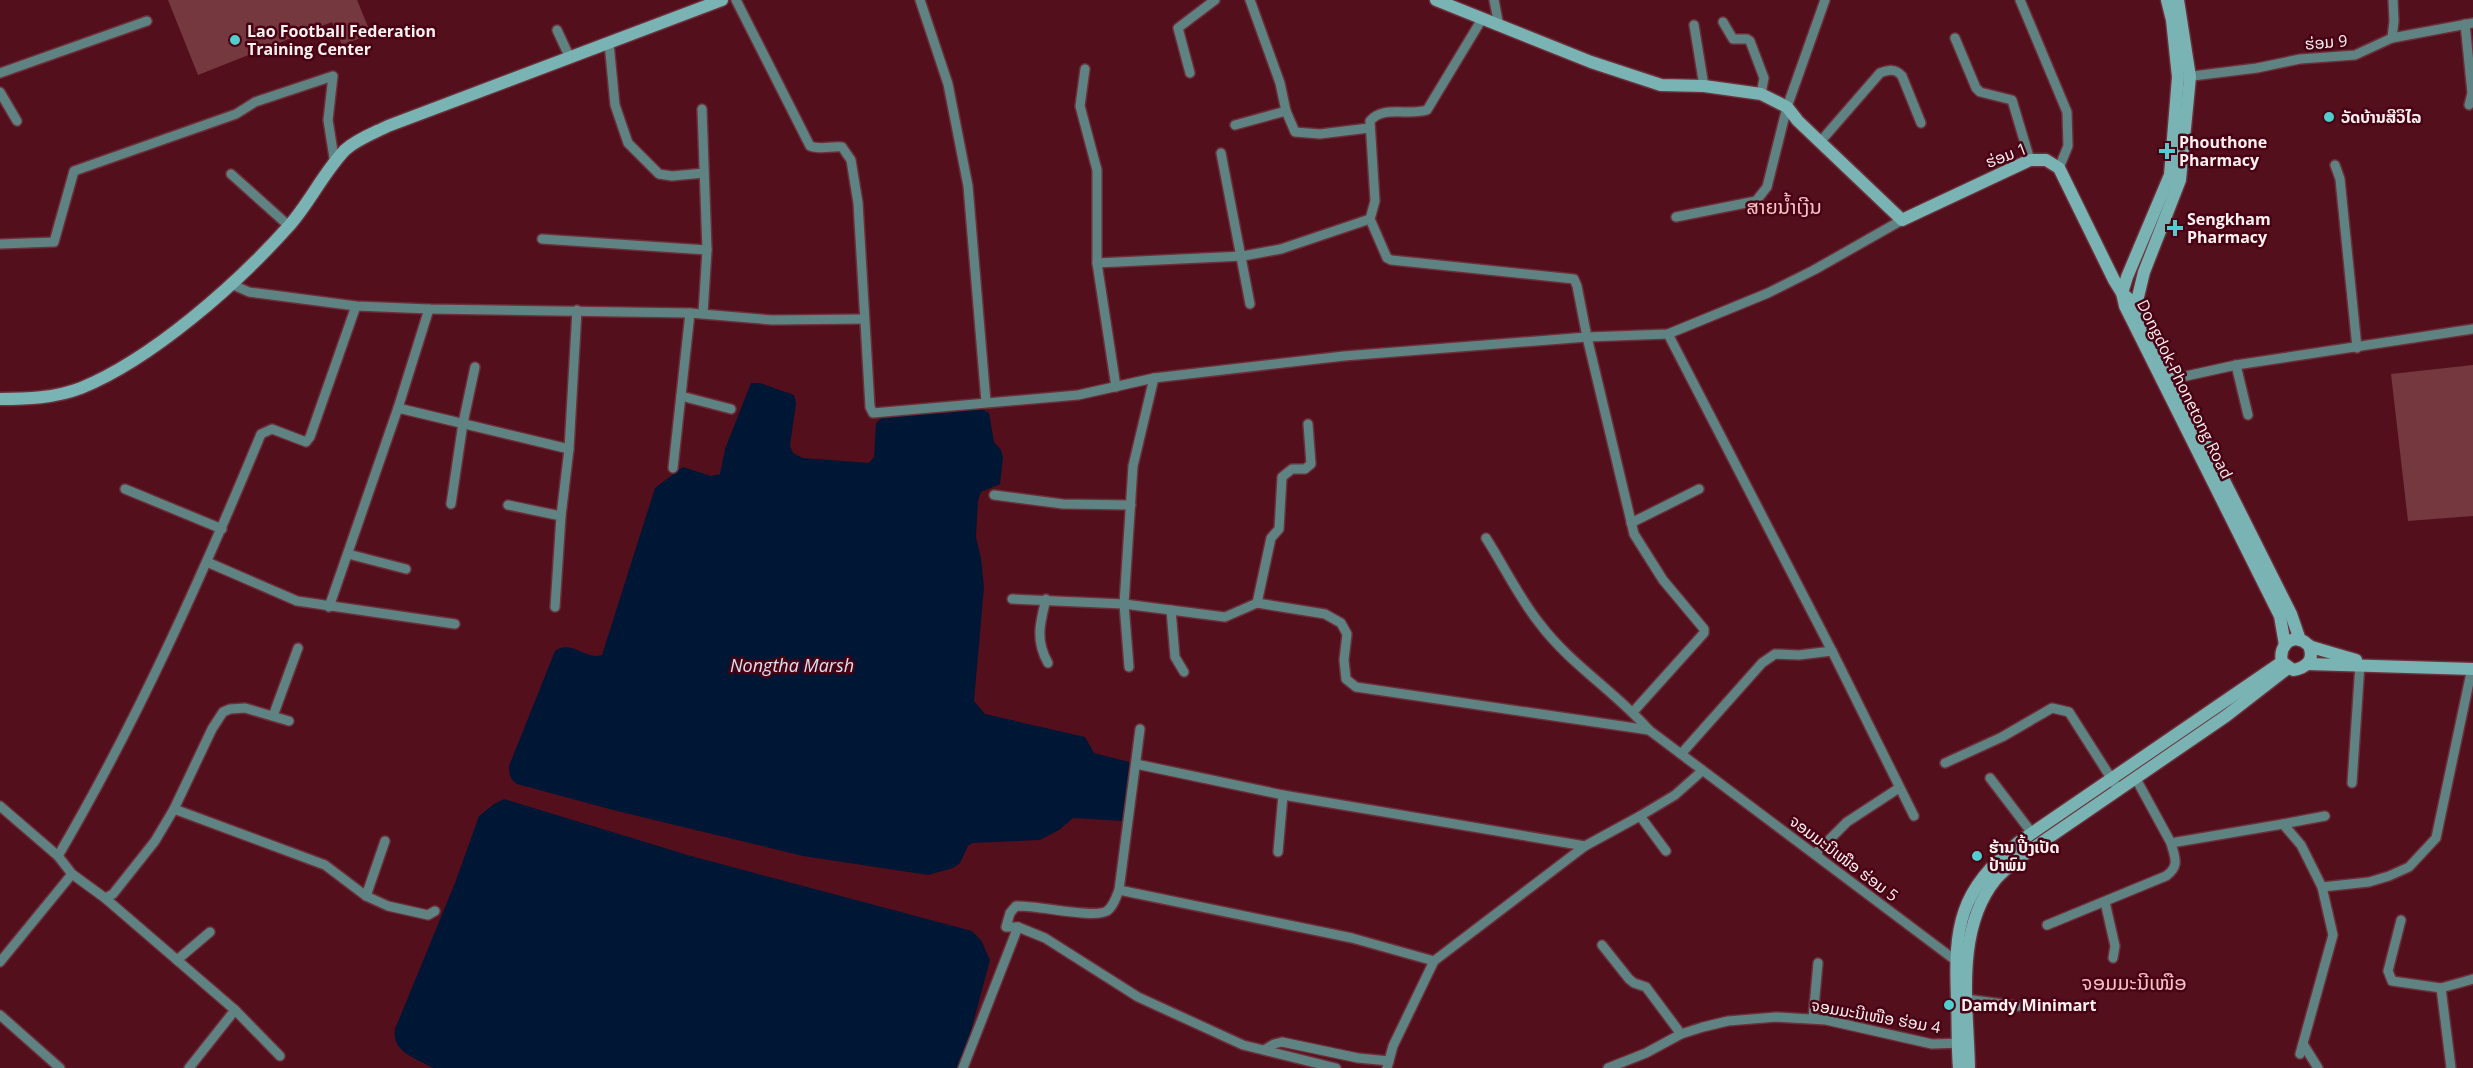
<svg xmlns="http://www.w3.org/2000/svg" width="2473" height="1068" viewBox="0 0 2473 1068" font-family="'Open Sans','Noto Sans Lao',sans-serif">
  <rect width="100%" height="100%" fill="#540f1c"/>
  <g fill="#74383e">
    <path d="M168,0H357L371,34L342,45L332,22L198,75Z"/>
    <path d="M2473,365V516L2408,521L2391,374Z"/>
  </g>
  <g fill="#001635">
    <path d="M751,383H760L794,395L796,403L790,446L793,453L803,458L869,463L874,457L876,423L882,418L982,409L989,413L994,442L1001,450L1003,458L1000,484L981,492L978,501L976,537L981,559L984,587L974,701L985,714L1085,737L1094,753L1129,762L1132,767L1123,821L1073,818L1059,830L1040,840L972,843L968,846L960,863L953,868L928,875L803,856L617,811L517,784C510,779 509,774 509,766L555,651C572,639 586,661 602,655L655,488L683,467L711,476L720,474L725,449Z"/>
    <path d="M504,799L691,856L972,931L981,940L990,960L961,1068H433C416,1058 391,1052 395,1029L455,883L479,816L494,804Z"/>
  </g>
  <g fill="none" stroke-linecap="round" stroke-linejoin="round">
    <g stroke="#6b2f3a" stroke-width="12">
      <g id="street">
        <path d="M736,0L810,146C820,150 831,146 842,147L851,160L858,203L870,407L873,413L1078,395L1154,378L1344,356L1587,337L1668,334L1768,293L1814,270L1902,220"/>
        <path d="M920,0L948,84L968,186L986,402"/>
        <path d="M1250,0L1280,83L1286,111L1295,132L1320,134L1369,128"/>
        <path d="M1494,0L1499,26"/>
        <path d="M2020,0L2067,112L2068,146L2059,168"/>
        <path d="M1482,19L1427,110C1408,116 1383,105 1370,121L1375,201L1370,219L1387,258L1391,260L1574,279L1577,286L1587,337L1634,534L1663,580L1704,629V633L1633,712"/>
        <path d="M1723,22L1733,39H1747L1750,41L1764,78L1761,94"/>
        <path d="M2465,24L2472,93L2469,105"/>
        <path d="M1694,25L1704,86"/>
        <path d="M557,30L570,58"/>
        <path d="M1955,38L1976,88L1980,92L2012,100L2030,160"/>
        <path d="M2392,38L2394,21L2393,0"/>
        <path d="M609,43L615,105L628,143L659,174L672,176L704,173"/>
        <path d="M1085,69L1080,106L1097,170V263L1116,387"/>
        <path d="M0,73L147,21"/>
        <path d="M1190,73L1178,28L1215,0"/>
        <path d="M2185,77L2257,68L2300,59L2355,55L2392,38L2473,23"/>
        <path d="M0,92L17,121"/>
        <path d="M702,109L707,250L703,313"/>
        <path d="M1235,125L1286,111"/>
        <path d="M1820,142L1880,73C1889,70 1895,68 1902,76L1921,123"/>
        <path d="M1221,153L1250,304"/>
        <path d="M2335,165L2340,179L2357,348"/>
        <path d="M231,174L289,226"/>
        <path d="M1676,217L1756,201L1767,187L1787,107L1825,0"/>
        <path d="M542,239L707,250"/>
        <path d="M0,244L54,242L74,171L236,114L255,102L333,76L328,120L335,164"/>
        <path d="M1097,263L1243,256L1281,249L1370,219"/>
        <path d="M231,284L249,292L356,306L429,309L690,313L772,320L864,319"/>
        <path d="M1668,334L1832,651L1914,816"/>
        <path d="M2236,365L2248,415"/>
        <path d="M2168,380L2236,365L2473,329"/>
        <path d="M681,396L731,409"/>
        <path d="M398,408L569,449"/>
        <path d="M673,468L690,313"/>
        <path d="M125,489L222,529"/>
        <path d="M994,495L1063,504L1131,505"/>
        <path d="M451,504L463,423L475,367"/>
        <path d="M508,505L561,516"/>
        <path d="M1631,523L1699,489"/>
        <path d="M1486,538C1504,566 1519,598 1540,624C1571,665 1616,692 1649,730L1959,963"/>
        <path d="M348,554L406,569"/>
        <path d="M207,562L297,601L455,624"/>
        <path d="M1012,599L1124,604L1225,617L1257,603L1325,614L1341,623L1347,634L1344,660L1346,679L1356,687L1649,730"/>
        <path d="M1046,599C1040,623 1035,640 1048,663"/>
        <path d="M1257,603L1271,538L1279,529L1282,477L1292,469H1305L1311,464L1308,424"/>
        <path d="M329,607L398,408L429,309"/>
        <path d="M555,607L561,516L569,449L577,310"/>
        <path d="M1171,610L1175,657L1184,672"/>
        <path d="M1129,667L1124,604L1133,466L1154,378"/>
        <path d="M273,716L298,648"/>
        <path d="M1140,729L1119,890C1116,897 1114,906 1107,911C1094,919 1037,905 1016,906L1010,913L1006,927H1018L1045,938L1138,997L1243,1045L1336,1068"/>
        <path d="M1681,754L1762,663L1775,654L1799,655L1832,651"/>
        <path d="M1945,763L2002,737L2052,708L2069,712L2118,789"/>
        <path d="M1136,764L1283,795L1585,846"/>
        <path d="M2135,777L2171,843L2283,824L2301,845L2322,887L2333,935L2300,1054"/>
        <path d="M1990,778L2032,833"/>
        <path d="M2352,783L2360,664"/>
        <path d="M0,806L58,856L72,874L105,898L113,894L155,841L174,809L212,729L223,712L230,709L245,708L289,721"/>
        <path d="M174,809L325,865L366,896L388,906L428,915L435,911"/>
        <path d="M1640,816L1666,851"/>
        <path d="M2283,824L2325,816"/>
        <path d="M1278,852L1283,795"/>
        <path d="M1815,854L1847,822L1899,788"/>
        <path d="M58,856C137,721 201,579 261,434L272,429L306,442L310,437L356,306"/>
        <path d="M2322,887L2369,882L2389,876L2409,867L2436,838L2472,668"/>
        <path d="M1119,890L1352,938L1434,961"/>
        <path d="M366,896L385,841"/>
        <path d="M105,898L177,960L210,932"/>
        <path d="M2105,902L2115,946L2113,958"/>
        <path d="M2401,920L2388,971L2392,981L2441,988L2473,979"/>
        <path d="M2047,925L2166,876C2180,866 2175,858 2171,843"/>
        <path d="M1602,945L1629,979L1634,983L1646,987L1681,1034"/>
        <path d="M177,960L235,1010L280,1056"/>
        <path d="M0,962L72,874"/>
        <path d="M2441,988L2451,1068"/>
        <path d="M1966,999L2018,1006H2066"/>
        <path d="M0,1015L60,1068"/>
        <path d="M1813,1018L1818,963"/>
        <path d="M2303,1044L2318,1068"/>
        <path d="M1264,1050L1274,1044L1282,1042L1358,1058L1389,1061"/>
        <path d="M189,1068L235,1010"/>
        <path d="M963,1068L1018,927"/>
        <path d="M1387,1068L1393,1046L1434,961L1585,846L1640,816L1675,795L1702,771"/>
        <path d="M1608,1068L1646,1053L1681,1034L1703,1027L1728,1021L1776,1017L1826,1020L1932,1044L1963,1043"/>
      </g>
    </g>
    <g stroke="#6b2f3a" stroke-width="15">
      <g id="secondary">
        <path d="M1436,0L1591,62L1661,85L1704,86L1761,94L1787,107L1798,121L1902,220L2030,160H2046L2059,168L2114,280L2122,293L2136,305"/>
        <path d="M2167,0L2172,20L2178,77L2170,175L2127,277L2122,293L2125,306L2280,616L2285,645"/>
        <path d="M2178,0L2190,77L2180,180L2144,272L2136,305L2291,614L2300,640"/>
        <path d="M0,399C27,399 55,398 81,388C152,359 236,285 288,227C309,204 323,173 345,150C357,139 374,133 388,126L722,0"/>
        <path d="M2309,646C2315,660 2306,668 2293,670L2282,662C2279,649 2288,634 2303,641C2308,644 2309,647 2315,648C2328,652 2342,656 2356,660"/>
        <path d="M2308,664L2473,669"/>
        <path d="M1959,1068C1957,1045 1958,1022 1957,999C1954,925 1959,891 2019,842L2282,662"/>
        <path d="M1969,1068C1968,1008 1954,930 1996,879C2002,872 2010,866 2016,860L2226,716L2288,668"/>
      </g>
    </g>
    <use href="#street" stroke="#5f8382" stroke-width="9"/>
    <use href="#secondary" stroke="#79b3b3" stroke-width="12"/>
  </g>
  <g fill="#52cdcd" stroke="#480213" stroke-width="2">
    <circle cx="235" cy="40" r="6"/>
    <circle cx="2329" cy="117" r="6"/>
    <path d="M2164 142h6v6h6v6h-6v6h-6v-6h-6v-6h6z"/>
    <path d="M2172 219h6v6h6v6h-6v6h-6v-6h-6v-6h6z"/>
    <circle cx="1977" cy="856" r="6"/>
    <circle cx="1949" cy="1005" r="6"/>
  </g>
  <g text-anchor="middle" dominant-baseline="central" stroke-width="5" stroke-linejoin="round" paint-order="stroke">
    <g font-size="16" font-weight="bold" fill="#faf1f1" stroke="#480213" text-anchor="start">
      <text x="247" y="31">Lao Football Federation<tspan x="247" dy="18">Training Center</tspan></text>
      <text x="2341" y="117">ວັດບ້ານສີວິໄລ</text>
      <text x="2179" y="142">Phouthone<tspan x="2179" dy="18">Pharmacy</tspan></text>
      <text x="2187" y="219">Sengkham<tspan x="2187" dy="18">Pharmacy</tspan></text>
      <text x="1989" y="847">ຮ້ານ ປີ້ງເປັດ<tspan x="1989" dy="18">ປ້າພົມ</tspan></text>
      <text x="1961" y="1005">Damdy Minimart</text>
    </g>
    <g font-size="16" fill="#faf1f1" stroke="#480213">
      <text transform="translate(2326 42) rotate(-5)">ຮ່ອມ 9</text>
      <text transform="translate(2006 155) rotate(-21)">ຮ່ອມ 1</text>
      <text transform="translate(2185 389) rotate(64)">Dongdok-Phonetong Road</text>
      <text transform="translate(1844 858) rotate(37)">ຈອມມະນີເໜືອ ຮ່ອມ 5</text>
      <text transform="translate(1876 1016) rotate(10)">ຈອມມະນີເໜືອ ຮ່ອມ 4</text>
    </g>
    <g font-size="18" font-style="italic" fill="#d7e2f1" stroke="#480213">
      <text x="792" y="665">Nongtha Marsh</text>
    </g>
    <g font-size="20" fill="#f6c2c4" stroke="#480213">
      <text x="1784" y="206">ສາຍນ້ຳເງີນ</text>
      <text x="2134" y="982">ຈອມມະນີເໜືອ</text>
    </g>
  </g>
</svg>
